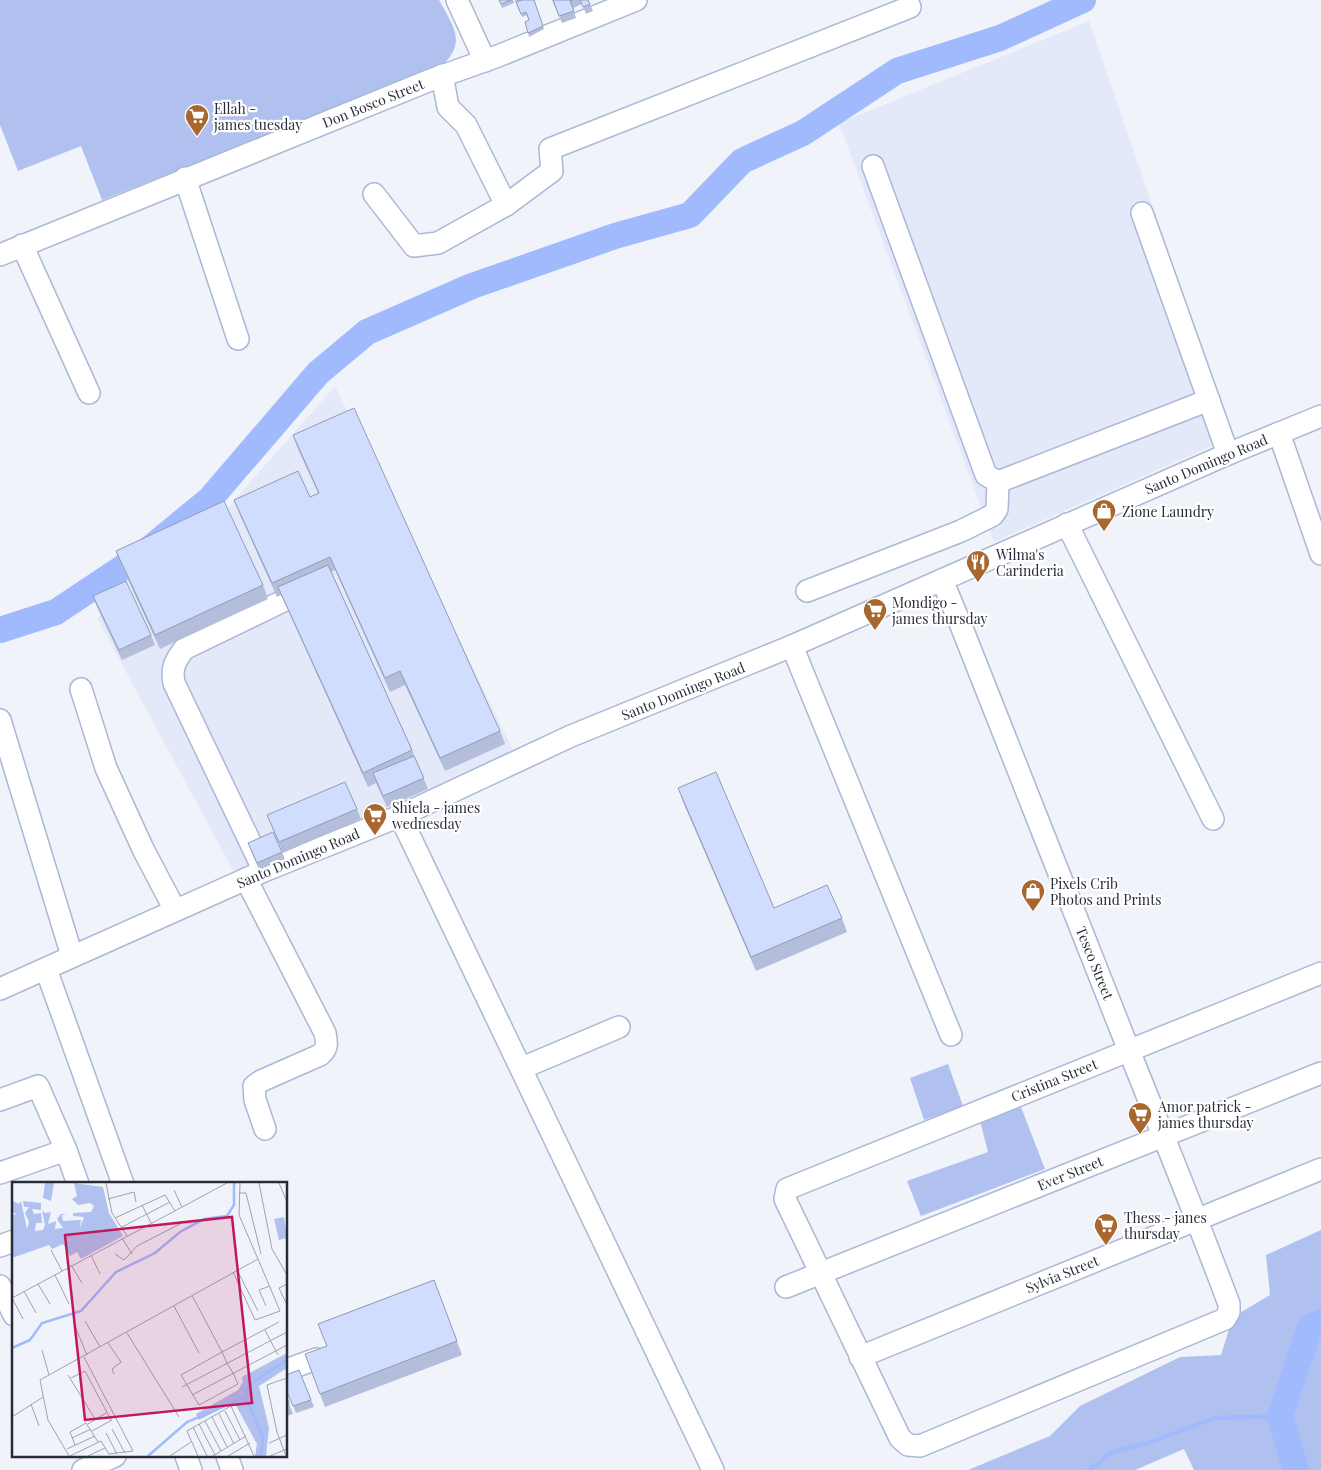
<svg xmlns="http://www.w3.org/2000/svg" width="1321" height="1470" viewBox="0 0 1321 1470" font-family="'Playfair Display',serif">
  <rect width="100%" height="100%" fill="#f0f3fa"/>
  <g fill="#e3e9f9">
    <path d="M1089,21L1232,437L994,542L839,123Z"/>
    <path d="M335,386L515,754L235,874L97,618L144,584L206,532Z"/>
  </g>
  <g fill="#b0c1ef">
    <path d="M0,0H439C454,27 468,44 439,68L102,200L81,146L18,171L0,125Z"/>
    <path d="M948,1064L963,1106L924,1120L910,1078Z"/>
    <path d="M1019,1102L1045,1169L921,1216L907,1181L988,1152L979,1117Z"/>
    <path d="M1321,1230V1470H1194L1184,1449L1135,1470H968L1050,1436L1080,1406L1180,1357L1221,1355L1233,1317L1270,1295L1266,1255Z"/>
  </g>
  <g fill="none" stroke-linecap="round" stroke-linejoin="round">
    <path stroke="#a1bafd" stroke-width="4.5" d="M1089,1470L1113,1452L1151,1442L1215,1418L1280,1416"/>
    <g stroke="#a1bafd" stroke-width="26">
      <path d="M0,630L56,612L143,554L210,499L318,373L367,332L472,286L615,236L690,215L742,161L803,133L897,71L1000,38L1083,0"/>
      <path d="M1296,1470L1280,1416L1310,1327L1321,1322"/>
    </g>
    <g stroke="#abb7d6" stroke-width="24">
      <g id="minor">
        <path d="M457,0L485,61"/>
        <path d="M442,75L448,107L466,125L506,205"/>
        <path d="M873,166L986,475L998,482L1209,400"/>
        <path d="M185,178L238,339"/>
        <path d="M374,194L414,246L438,243L506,205L552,171L550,149L910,7"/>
        <path d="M1142,213L1228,454"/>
        <path d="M22,245L89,393"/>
        <path d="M0,255L428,81L498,56L636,0"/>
        <path d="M1279,433L1321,554"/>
        <path d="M1067,524L1213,819"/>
        <path d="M942,580L960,623C1016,765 1072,906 1128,1048C1162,1133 1197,1218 1229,1304V1312L1225,1319L920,1446L908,1445L900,1438L785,1199L787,1189L1321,973"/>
        <path d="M807,591L961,531L993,515L997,509L998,482"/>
        <path d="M792,646L951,1035"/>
        <path d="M81,689L106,768L143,849L175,910"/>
        <path d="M0,720L72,956"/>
        <path d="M400,816L713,1470"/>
        <path d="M263,869L174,683C171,668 175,661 184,649L283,601"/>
        <path d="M246,879L325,1033C327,1043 328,1048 320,1055L261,1081L254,1086L255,1100L265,1129"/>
        <path d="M46,969L123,1184"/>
        <path d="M0,989L264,871L400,816L571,736L792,646L1228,454L1321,416"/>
        <path d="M522,1068L619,1027"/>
        <path d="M0,1100L38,1086L66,1150L78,1184"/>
        <path d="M0,1173L66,1150"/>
        <path d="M0,1246L14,1241"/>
        <path d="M0,1286L14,1315"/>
        <path d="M786,1287L1321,1073"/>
        <path d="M860,1357L1321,1169"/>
        <path d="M286,1370L316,1359"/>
        <path d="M186,1456L191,1470"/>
        <path d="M227,1456L232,1470"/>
        <path d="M83,1470L115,1456"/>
      </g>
    </g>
    <use href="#minor" stroke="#fff" stroke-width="21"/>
  </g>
  <g fill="#b4beda">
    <path d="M499,0H513L514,3L502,8Z"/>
    <path d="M515,0H534L544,29L529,37L528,33L529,20L527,15L522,17Z"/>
    <path d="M552,0H588L593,11L586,14L582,4L573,8L576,18L562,23Z"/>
    <path d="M293,435L500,731L505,744L445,771L405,685L390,692L335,570L331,572L412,750L428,789L387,807L376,783L368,787L281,595L277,597L239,513L234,500L310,497L318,493L298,449Z"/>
    <path d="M116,551L263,585L268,599L160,649L121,565Z"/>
    <path d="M93,596L151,635L155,645L122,660L97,607Z"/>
    <path d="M678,788L774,908L842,918L847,932L756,971L683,802Z"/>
    <path d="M357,809L361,819L283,853L267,815Z"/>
    <path d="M248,843L282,852L285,859L259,870Z"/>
    <path d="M434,1280L462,1355L325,1407L310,1368L327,1346L318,1324Z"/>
    <path d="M299,1370L314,1407L296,1413L286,1389Z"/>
    <path d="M286,1395L293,1414L286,1416Z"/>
  </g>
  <g fill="#d1ddfe" stroke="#929bb2">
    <path d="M499,0H511L501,4Z"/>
    <path d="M522,0H534L543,26L528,33L525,22L529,20L526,12L521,14L516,2Z"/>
    <path d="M553,0H573L570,1L574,11L559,16Z"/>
    <path d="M580,0H588L590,4L583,7Z"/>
    <path d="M354,408L500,731L440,758L400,671L385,678L330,557L272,583L234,500L298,471L310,497L319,493L293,435Z"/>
    <path d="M224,501L263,585L155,635L116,551Z"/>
    <path d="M328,565L412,750L363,773L278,587Z"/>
    <path d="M126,581L151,635L119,650L93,596Z"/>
    <path d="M414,756L424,778L383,796L373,773Z"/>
    <path d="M716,772L774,908L827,885L842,918L751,957L678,788Z"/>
    <path d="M345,782L357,809L279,842L267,815Z"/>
    <path d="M273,832L282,852L257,863L248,843Z"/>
    <path d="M434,1280L457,1341L320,1394L305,1354L327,1346L318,1324Z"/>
    <path d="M299,1370L311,1400L293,1406L286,1389V1375Z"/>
    <path d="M286,1395L289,1403L286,1404Z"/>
  </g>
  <defs>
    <g id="supermarket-pin" transform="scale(1.25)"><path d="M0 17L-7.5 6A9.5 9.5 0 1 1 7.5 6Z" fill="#a7672f" stroke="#fff"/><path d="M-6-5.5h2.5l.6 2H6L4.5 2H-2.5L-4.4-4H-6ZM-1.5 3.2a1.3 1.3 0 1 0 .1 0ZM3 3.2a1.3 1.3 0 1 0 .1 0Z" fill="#fff"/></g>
    <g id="shop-pin" transform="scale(1.25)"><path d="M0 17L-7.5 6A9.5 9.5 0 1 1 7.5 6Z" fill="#a7672f" stroke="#fff"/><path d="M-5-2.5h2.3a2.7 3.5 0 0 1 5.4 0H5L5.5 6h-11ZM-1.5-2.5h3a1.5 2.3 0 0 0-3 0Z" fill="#fff"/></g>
    <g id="restaurant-pin" transform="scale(1.25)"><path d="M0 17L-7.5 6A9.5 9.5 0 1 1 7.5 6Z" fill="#a7672f" stroke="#fff"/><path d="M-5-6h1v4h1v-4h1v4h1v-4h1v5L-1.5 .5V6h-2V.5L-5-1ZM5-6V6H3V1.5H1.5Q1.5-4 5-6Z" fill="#fff"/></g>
  </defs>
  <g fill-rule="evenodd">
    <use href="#supermarket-pin" x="197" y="116"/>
    <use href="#shop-pin" x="1104" y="511"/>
    <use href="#restaurant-pin" x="978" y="562"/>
    <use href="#supermarket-pin" x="875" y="610"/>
    <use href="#supermarket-pin" x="375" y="815"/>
    <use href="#shop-pin" x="1033" y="891"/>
    <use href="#supermarket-pin" x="1140" y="1114"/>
    <use href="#supermarket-pin" x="1106" y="1225"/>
  </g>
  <g text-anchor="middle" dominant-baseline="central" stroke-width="4.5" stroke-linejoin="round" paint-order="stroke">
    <g font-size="14" fill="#282c38" stroke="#fff">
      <text transform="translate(373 103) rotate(-22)">Don Bosco Street</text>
      <text transform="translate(1206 464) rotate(-23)">Santo Domingo Road</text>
      <text transform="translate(683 691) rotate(-22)">Santo Domingo Road</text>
      <text transform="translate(298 858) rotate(-23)">Santo Domingo Road</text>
      <text transform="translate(1095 963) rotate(68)">Tesco Street</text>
      <text transform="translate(1054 1080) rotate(-22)">Cristina Street</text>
      <text transform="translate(1070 1173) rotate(-22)">Ever Street</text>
      <text transform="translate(1062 1274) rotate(-22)">Sylvia Street</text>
    </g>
    <g font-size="14" fill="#282c38" stroke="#fff" text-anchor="start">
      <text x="214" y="108">Ellah -<tspan x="214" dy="16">james tuesday</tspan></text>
      <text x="1122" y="511">Zione Laundry</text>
      <text x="996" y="554">Wilma's<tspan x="996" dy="16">Carinderia</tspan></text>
      <text x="892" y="602">Mondigo -<tspan x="892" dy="16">james thursday</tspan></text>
      <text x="392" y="807">Shiela - james<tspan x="392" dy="16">wednesday</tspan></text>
      <text x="1050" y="883">Pixels Crib<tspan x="1050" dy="16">Photos and Prints</tspan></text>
      <text x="1158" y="1106">Amor patrick -<tspan x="1158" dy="16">james thursday</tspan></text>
      <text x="1124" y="1217">Thess - janes<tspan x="1124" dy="16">thursday</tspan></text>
    </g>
  </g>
  <g transform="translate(12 1182)">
    <rect width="275" height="275" fill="#f0f3fa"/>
    <path d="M33,1H42L39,19L31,16ZM62,1L91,5L97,31L111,54L69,77L65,70L58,74L51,62L40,67L37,63L0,76V33L5,32L0,30L1,19L7,22L9,19L15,47L17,40L13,31L17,25H12L11,19L29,21V28L20,27L22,32L29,31L30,41H24L23,49L31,48L33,43L30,28L33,31L39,30L36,42L44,39L43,47L51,46L45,37L49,32H56L50,33L51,39L69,38L68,46L72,35L61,34V31L79,30L82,24L78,21L66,23L60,17L65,14ZM272,35L275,56L267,58L262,37ZM275,171V186L247,204L257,246L254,274H243L245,262L222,220L187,238L184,232L226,208L231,200L230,195Z" fill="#b0c1ef"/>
    <path fill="none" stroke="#a1bafd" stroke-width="2.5" d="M0,166L18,158L30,141L69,129L104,90L143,71L168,50L192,37L215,34L222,23V1M136,274L175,240L234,215M249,274L251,256L234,215L237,203L275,178"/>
    <path fill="none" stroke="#a0a3ac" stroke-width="1" d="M94,1L100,31L115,54M247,1L260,67M267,1L275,20M162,8L170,25M227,11H234L249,72M96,17L122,10L124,20M130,23L139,41M103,36L153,13L163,29M110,45L158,20M110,56L120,72M260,67L275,93M39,68L50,89M103,72L112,78L125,64L168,42M79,73L88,92M59,83L70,101M225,88L246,129M221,90L243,138L268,129L246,77M43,93L57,122M26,102L38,122M275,102L267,106L275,123M12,109L24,131M180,114L183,119L210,170L215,181L221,191L226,202L187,223L169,193L210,170L267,140M0,116L215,1M0,116L11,137M162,124L187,171M254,124L247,108L258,104M73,139L88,165M63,144L75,173M253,148L266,173M115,151L167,235M96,161L109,180L100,187L102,192M30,168L37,193M56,193L83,237M59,196L73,189L99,238M170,205L275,150M180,213L275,163M19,222L27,244M213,229L228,258M207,232L222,262M0,235L31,215M200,235L215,265M193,239L209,269M76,242L94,231M187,242L203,273M181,245L195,274M100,247L113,271M80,249L100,238M94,251L105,272M60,256L79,247M257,261L275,253M63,263L58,250L74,241L86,260M55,267L83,254M57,274L36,238L28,198L246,77L227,33L228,1M58,274L89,259L97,272L121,269L72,175M76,274L93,266M158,274L179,260M186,274L175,249L219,224L242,274M201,274L234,254M216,274L238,261M258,274L275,267M274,274L265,250L255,203L275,196"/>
    <path fill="#c2185b" fill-opacity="0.15" stroke="#c2185b" stroke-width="2.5" d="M220,35L240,221L73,238L53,53Z"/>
    <rect width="275" height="275" fill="none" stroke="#282c38" stroke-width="2.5"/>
  </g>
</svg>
